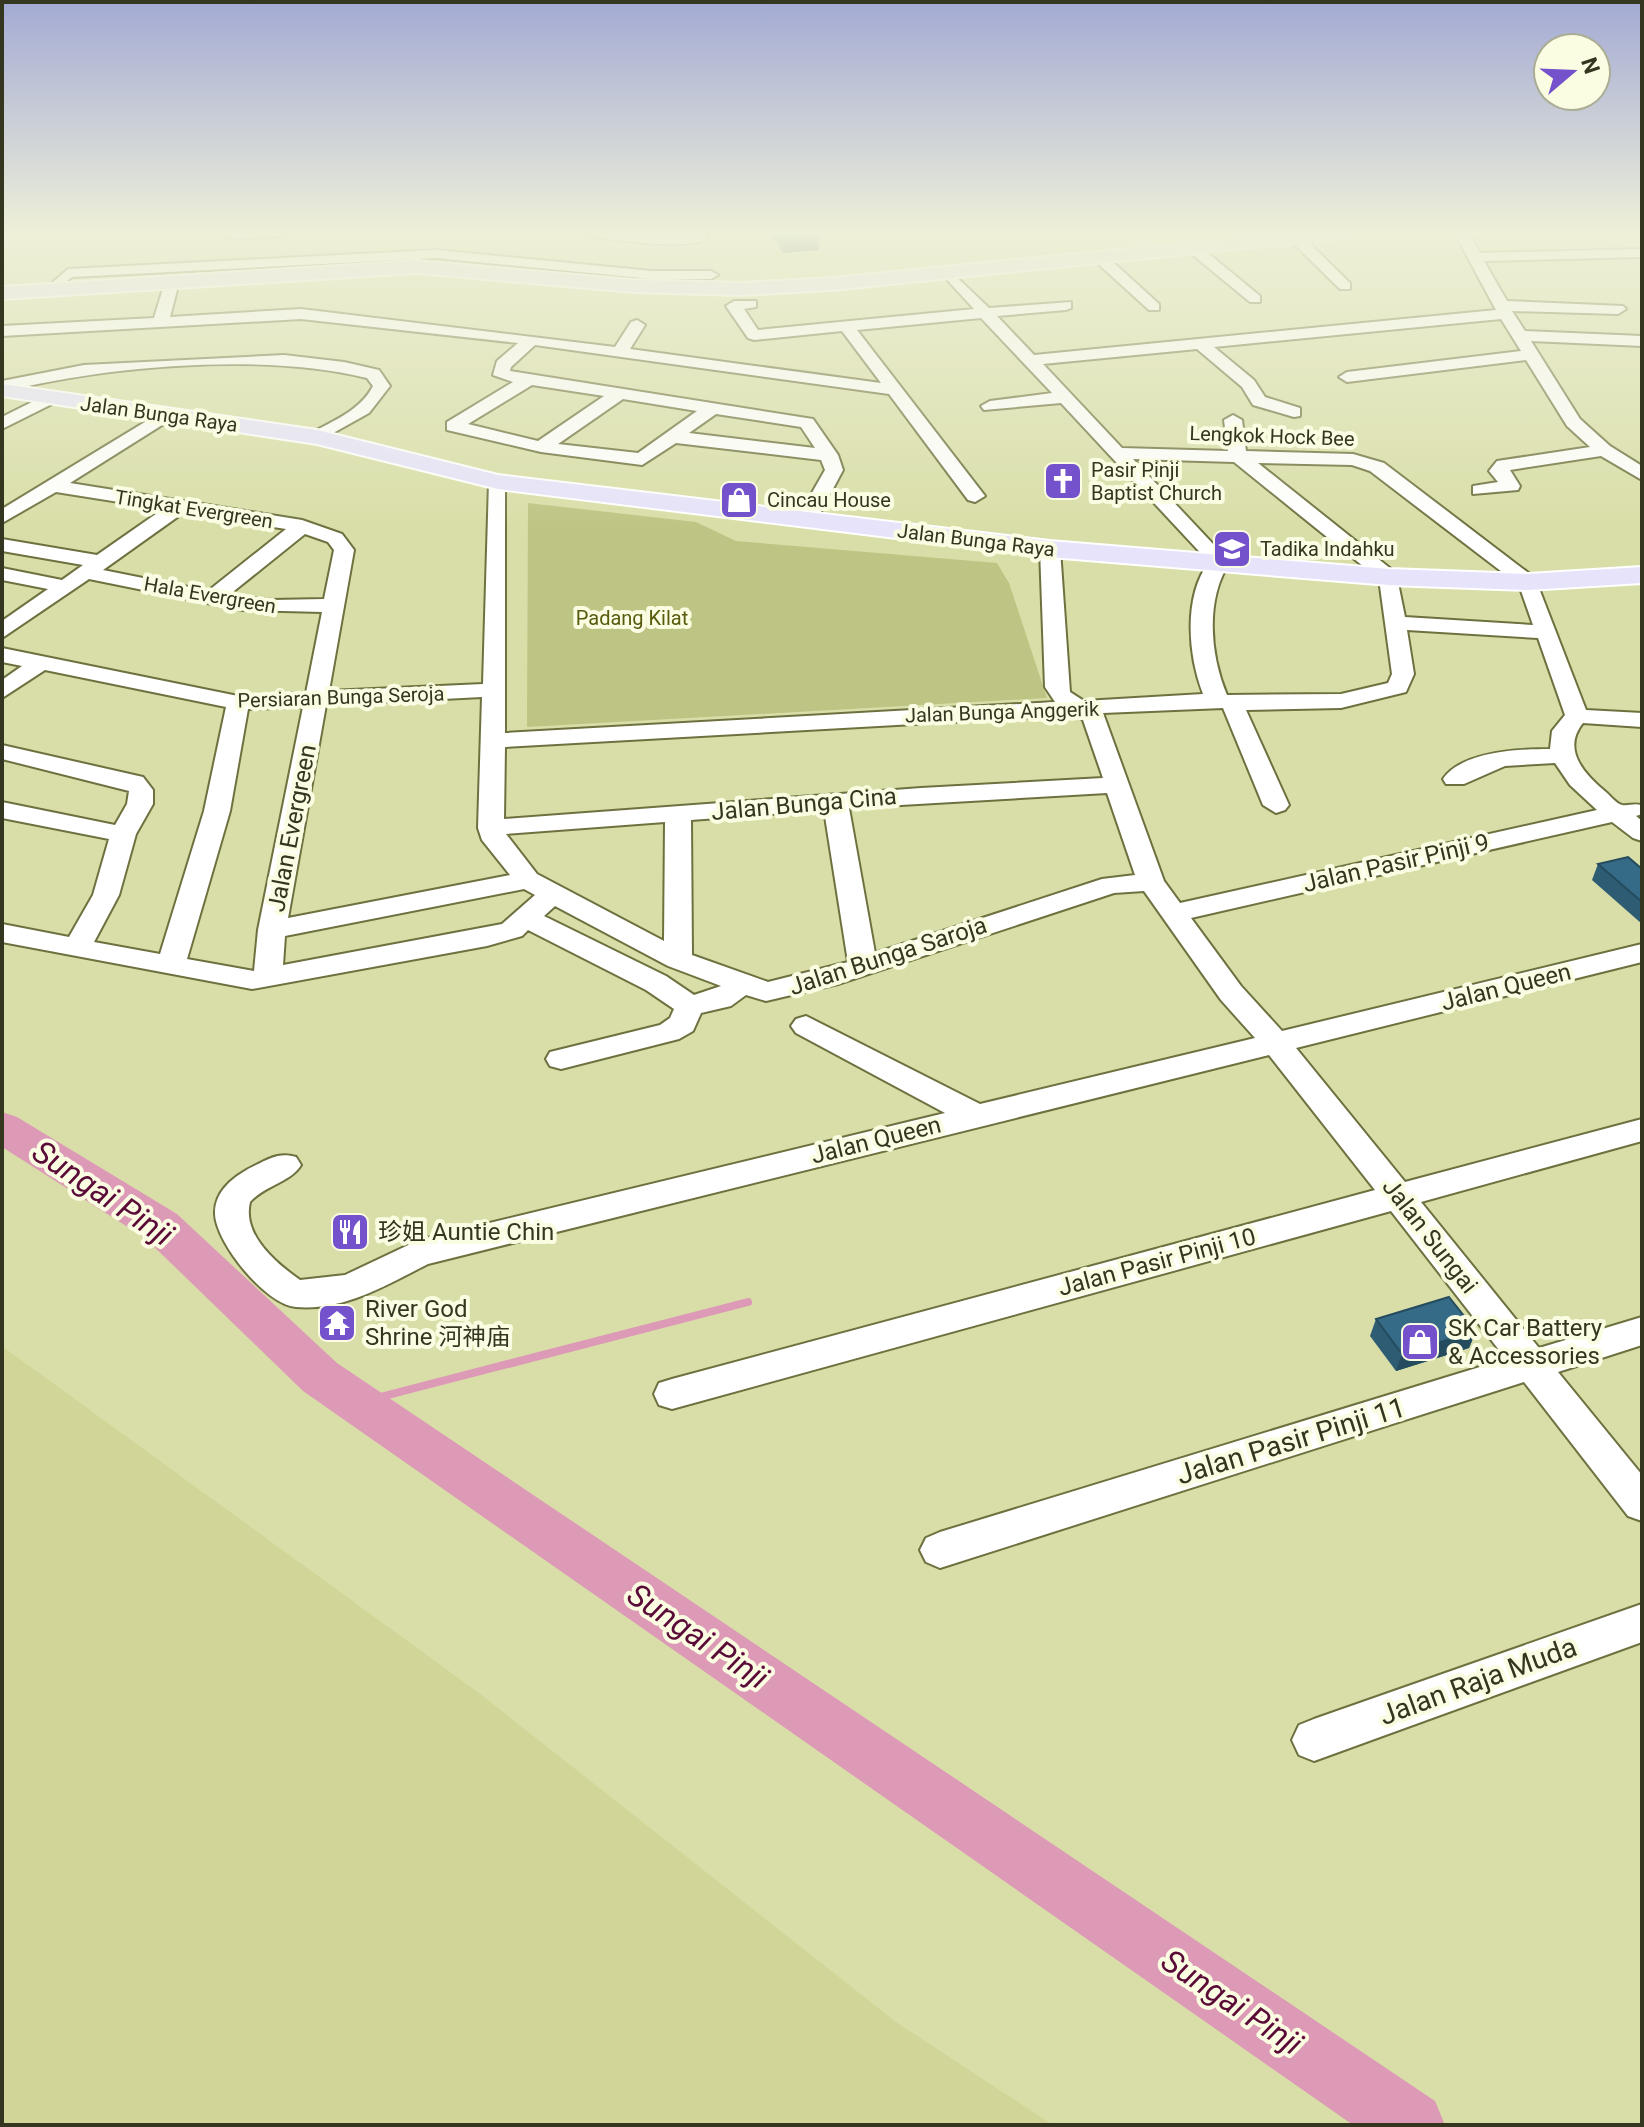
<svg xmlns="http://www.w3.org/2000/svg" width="1644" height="2127" viewBox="0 0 1644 2127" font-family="Roboto,'Noto Sans SC',sans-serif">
  <rect width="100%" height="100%" fill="#d9dea8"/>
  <path fill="#d1d698" d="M2,1346L479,1693L896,2022L1053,2125H2Z"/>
  <path fill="#bec483" d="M528,503L696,522L736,541L997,563L1009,583L1047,698L527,727Z"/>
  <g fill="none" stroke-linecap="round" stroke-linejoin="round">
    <path stroke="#dd9ab7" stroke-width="8" d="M357,1403L748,1302"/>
    <path fill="#dd9ab7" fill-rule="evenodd" d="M2,1112L17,1117L177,1214L337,1363L1435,2101L1445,2125H1353L303,1391L145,1238L2,1147Z"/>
    <g stroke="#6e713f" stroke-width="4">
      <g id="minor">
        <path d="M228,232H291L284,236L232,239L225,235Z"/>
        <path d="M580,232L701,234L708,238C689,252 613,239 587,236Z"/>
        <path d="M1236,232H1253L1257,236L1250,240Z"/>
        <path d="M1454,232H1468L1480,253L1642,249V257L1484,261L1507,301L1623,306L1626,309L1618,314L1512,311L1525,331L1642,336V346L1531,341L1580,419L1610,446L1642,466V480L1601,456L1510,470L1520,486L1518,490L1473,494V486L1498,482L1489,471L1497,461L1590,447L1567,426L1526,360L1347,382L1339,377L1347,372L1521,351L1501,319L1214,347L1254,380L1265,397L1300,408V416L1294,417L1253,405L1242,387L1197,349L1043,364L1122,448L1228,451L1224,420L1233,415L1242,420L1246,451L1353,454L1384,463L1535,578L1586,710L1642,713V727L1583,723C1561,750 1585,775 1607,793C1610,796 1617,804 1622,805C1628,806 1634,803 1641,805L1642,814L1636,816L1642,821V841L1633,838L1612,822L1191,918L1241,986L1282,1031L1642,944V962L1296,1048L1405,1182L1642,1119V1141L1421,1202L1539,1348L1642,1317V1345L1558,1372L1642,1475V1521L1628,1516L1524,1382L940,1568L926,1562L920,1550L926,1538L940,1532L1506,1359L1391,1211L672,1409L659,1405L654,1394L659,1383L672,1379L1375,1190L1269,1055L428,1264C386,1285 345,1311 296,1307C266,1305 216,1243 215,1214C214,1190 237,1174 256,1165C270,1158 281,1152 296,1157L301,1165C291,1182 264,1186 250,1202C242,1235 276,1263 300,1280L345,1275L419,1240L945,1113L796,1033L791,1026L796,1019L806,1016L980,1104L1255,1038L1221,1000L1144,891L1114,893L838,984L766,1001L746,995L731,1006L701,1013L693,1031L679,1039L561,1069L550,1066L546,1059L550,1052L660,1025L670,1018L674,1009L646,990L528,930L522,936L487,946L252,989L2,942V924L69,937L93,895L109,839L2,818V802L115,825L127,804L129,791L2,759V745L143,777L153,790V804L136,834L119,895L94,942L160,954L204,811L226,707L45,670L2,698V680L22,666L2,662V648L238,696L306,693L322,612L242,610L89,579L2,638V621L48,589L2,580V568L62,580L83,565L2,551V539L97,555L163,509L56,492L2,523V509L163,411L169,410L178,415L70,483L302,520L342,534L354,550L329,691L483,684L489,482L498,476L505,478V733L1055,702L1045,687L1040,549L1050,543L1060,549L1070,692L1084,701L1203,694C1188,655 1183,597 1209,562L1061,403L984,410L981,406L990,401L1052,393L981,318L857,330L985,496L975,502L968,500L889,394L535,345L511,367L510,371L813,419L838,455L843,470L817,519L807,525L797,519L825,470L821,460L676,443L642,465L541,452L447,430V422L513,382L493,375L497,361L518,343L301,319L2,336V326L154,318L165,282L172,278L179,282L170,317L301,309L615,347L631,322L637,320L645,325L630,349L881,383L842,331L754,340L748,338L726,306L734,301H756V307L744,309L758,330L974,309L940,272L947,268L989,308L1071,302V308L1066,310L997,316L1034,355L1496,310ZM532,385L604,396L538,441L468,424ZM623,399L697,411L638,453L558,444ZM716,414L801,427L815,448L689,433ZM1133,459L1234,462L1379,579L1392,674L1388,683L1341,694L1227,695C1210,655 1205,599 1230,562ZM1258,463L1352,465L1370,471L1519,585L1533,625L1405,617L1396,573ZM183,513L286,529L208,591L103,570ZM305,534L328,542L334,550L324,599L272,600L229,595ZM1407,630L1538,638L1565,715L1552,731L1550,749C1519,749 1462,751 1443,779L1446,784H1464L1505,766L1555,763L1570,785L1597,810L1180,903L1164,881L1103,713L1223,708L1263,805L1276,813L1285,810L1289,805L1246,710L1341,708L1406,692L1414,674ZM482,697L478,828L482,840L510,875L288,918L326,705ZM303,707L258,930L254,971L187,959L230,811L248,709ZM1075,715L1083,720L1103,778L921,788L504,819L505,747ZM1107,793L1135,875L1102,879L875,953L849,808ZM824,810L848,962L768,982L692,955L691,820ZM665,822L664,941L537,874L506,834ZM524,889L535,895L502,924L283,965L285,936ZM555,906L668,966L721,986L694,995L666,976L544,916Z"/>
        <path d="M1291,235H1301L1350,283V289H1340L1291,241Z"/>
        <path d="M1188,245H1198L1260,296V302H1250L1188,251Z"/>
        <path d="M436,250L652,271H711L718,275L711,279H652L436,258L72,277L59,287L52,283L68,269Z"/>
        <path d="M1094,254H1104L1159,304V310H1149L1094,260Z"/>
        <path d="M284,355L344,362L379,370L390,386L369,413L317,442L308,437L311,433C333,421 361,410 373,386L367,378C263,352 105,366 2,392V381L84,365Z"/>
        <path d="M50,393L56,394V402L2,429V417Z"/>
        <path d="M1642,1604V1642L1314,1761L1299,1755L1292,1740L1299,1725L1314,1719Z"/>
      </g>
    </g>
    <g stroke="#fff" stroke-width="4">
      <g id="major">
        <path d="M1302,232H1363L1354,237L832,290L741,295L633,292L417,273L2,299V287L417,261L633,280L741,283L832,278Z"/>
        <path d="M2,384L317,430L498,475L1050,541L1389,569L1528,574L1642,567V583L1528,590L1389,585L1050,557L498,489L317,444L2,396Z"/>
      </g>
    </g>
    <use href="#minor" fill="#fff" fill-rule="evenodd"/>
    <use href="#major" fill="#e6e3fb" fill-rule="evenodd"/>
  </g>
  <g fill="#2e5c73">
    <path d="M769,232H814L819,250L783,253Z"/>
    <path d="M1598,864L1642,869V924L1592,880Z"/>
    <path d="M1376,1319L1476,1331L1469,1348L1396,1371L1370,1336Z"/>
  </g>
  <g fill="#254b5e">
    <path d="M819,239V250L783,253V241Z"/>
    <path d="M1476,1331L1469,1348L1396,1371L1402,1354Z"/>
  </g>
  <g fill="#356b86" stroke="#254b5e" stroke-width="2">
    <path d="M776,232H814L819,239L783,241Z"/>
    <path d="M1628,857L1642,869V902L1598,864Z"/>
    <path d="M1449,1297L1476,1331L1402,1354L1376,1319Z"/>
  </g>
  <linearGradient id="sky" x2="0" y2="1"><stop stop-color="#a3aad4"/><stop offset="0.44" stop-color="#eef0d8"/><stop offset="1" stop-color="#eef0d8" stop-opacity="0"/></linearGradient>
  <rect width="1644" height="530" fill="url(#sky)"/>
  <defs>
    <g id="church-square" transform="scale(2)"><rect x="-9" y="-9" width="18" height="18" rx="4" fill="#7452cc" stroke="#fafde1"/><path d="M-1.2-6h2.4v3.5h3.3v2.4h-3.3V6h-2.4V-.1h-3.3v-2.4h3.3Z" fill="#fff"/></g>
    <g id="shop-square" transform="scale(2)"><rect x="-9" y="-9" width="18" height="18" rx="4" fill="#7452cc" stroke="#fafde1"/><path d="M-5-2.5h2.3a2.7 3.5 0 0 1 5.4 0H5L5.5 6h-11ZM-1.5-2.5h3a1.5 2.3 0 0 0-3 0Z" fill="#fff"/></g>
    <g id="school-square" transform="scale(2)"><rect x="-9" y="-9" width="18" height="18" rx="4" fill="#7452cc" stroke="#fafde1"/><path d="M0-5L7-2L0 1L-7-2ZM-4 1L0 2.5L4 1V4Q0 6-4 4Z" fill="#fff"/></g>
    <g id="restaurant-square" transform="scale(2)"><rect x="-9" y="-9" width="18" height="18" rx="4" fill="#7452cc" stroke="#fafde1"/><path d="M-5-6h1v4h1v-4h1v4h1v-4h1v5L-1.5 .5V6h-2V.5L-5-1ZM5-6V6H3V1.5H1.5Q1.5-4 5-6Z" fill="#fff"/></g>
    <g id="temple-square" transform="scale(2)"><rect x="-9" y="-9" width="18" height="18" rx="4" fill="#7452cc" stroke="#fafde1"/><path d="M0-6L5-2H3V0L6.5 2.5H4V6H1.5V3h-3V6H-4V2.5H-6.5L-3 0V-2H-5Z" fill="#fff"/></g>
  </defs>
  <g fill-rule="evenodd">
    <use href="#church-square" x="1063" y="481"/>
    <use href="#shop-square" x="739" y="500"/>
    <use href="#school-square" x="1232" y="549"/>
    <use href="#restaurant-square" x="350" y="1232"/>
    <use href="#temple-square" x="337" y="1323"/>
    <use href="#shop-square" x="1420" y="1342"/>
  </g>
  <g text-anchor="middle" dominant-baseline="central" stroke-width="8" stroke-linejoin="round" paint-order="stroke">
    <g font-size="20" fill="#343620" stroke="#fafde1">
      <text transform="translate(159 414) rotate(8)">Jalan Bunga Raya</text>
      <text transform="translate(1272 436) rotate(2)">Lengkok Hock Bee</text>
      <text transform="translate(194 509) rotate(9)">Tingkat Evergreen</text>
      <text transform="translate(976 540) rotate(7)">Jalan Bunga Raya</text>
      <text transform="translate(210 595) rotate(10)">Hala Evergreen</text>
      <text transform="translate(341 697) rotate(-2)">Persiaran Bunga Seroja</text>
      <text transform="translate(1002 712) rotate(-2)">Jalan Bunga Anggerik</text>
    </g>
    <g font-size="20" fill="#343620" stroke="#fafde1" text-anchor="start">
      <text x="1091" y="470">Pasir Pinji<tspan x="1091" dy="23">Baptist Church</tspan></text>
      <text x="767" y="500">Cincau House</text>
      <text x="1260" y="549">Tadika Indahku</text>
    </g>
    <g font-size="20" fill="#585b0e" stroke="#fafde1">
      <text x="632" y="618">Padang Kilat</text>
    </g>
    <g font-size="24" fill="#343620" stroke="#fafde1">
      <text transform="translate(804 804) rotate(-5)">Jalan Bunga Cina</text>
      <text transform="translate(292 828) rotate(-79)">Jalan Evergreen</text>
      <text transform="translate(1396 863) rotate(-13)">Jalan Pasir Pinji 9</text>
      <text transform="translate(888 956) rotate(-18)">Jalan Bunga Saroja</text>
      <text transform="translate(1506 987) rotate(-14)">Jalan Queen</text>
      <text transform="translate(876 1140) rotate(-14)">Jalan Queen</text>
      <text transform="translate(1430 1236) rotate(52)">Jalan Sungai</text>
      <text transform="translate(1157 1262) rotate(-15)">Jalan Pasir Pinji 10</text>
    </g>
    <g font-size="24" fill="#343620" stroke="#fafde1" text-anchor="start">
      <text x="378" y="1232">珍姐 Auntie Chin</text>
      <text x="365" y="1309">River God<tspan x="365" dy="28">Shrine 河神庙</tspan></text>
      <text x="1448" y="1328">SK Car Battery<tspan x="1448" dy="28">&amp; Accessories</tspan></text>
    </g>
    <g font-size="28" fill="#343620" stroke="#fafde1">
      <text transform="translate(1291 1441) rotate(-17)">Jalan Pasir Pinji 11</text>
      <text transform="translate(1478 1681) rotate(-20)">Jalan Raja Muda</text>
    </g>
    <g font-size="32" font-style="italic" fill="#5a0b38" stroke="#fafde1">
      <text transform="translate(103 1193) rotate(34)">Sungai Pinji</text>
      <text transform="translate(698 1636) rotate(34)">Sungai Pinji</text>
      <text transform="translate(1232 2002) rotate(34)">Sungai Pinji</text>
    </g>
  </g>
  <rect width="1644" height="2127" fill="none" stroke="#343620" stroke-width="8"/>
  <g transform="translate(1572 72) rotate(71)"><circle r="38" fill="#fafde1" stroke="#abad94" stroke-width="2"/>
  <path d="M0-6L14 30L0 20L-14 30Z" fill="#7452cc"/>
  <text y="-12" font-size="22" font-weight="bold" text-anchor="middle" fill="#343620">N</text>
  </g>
</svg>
